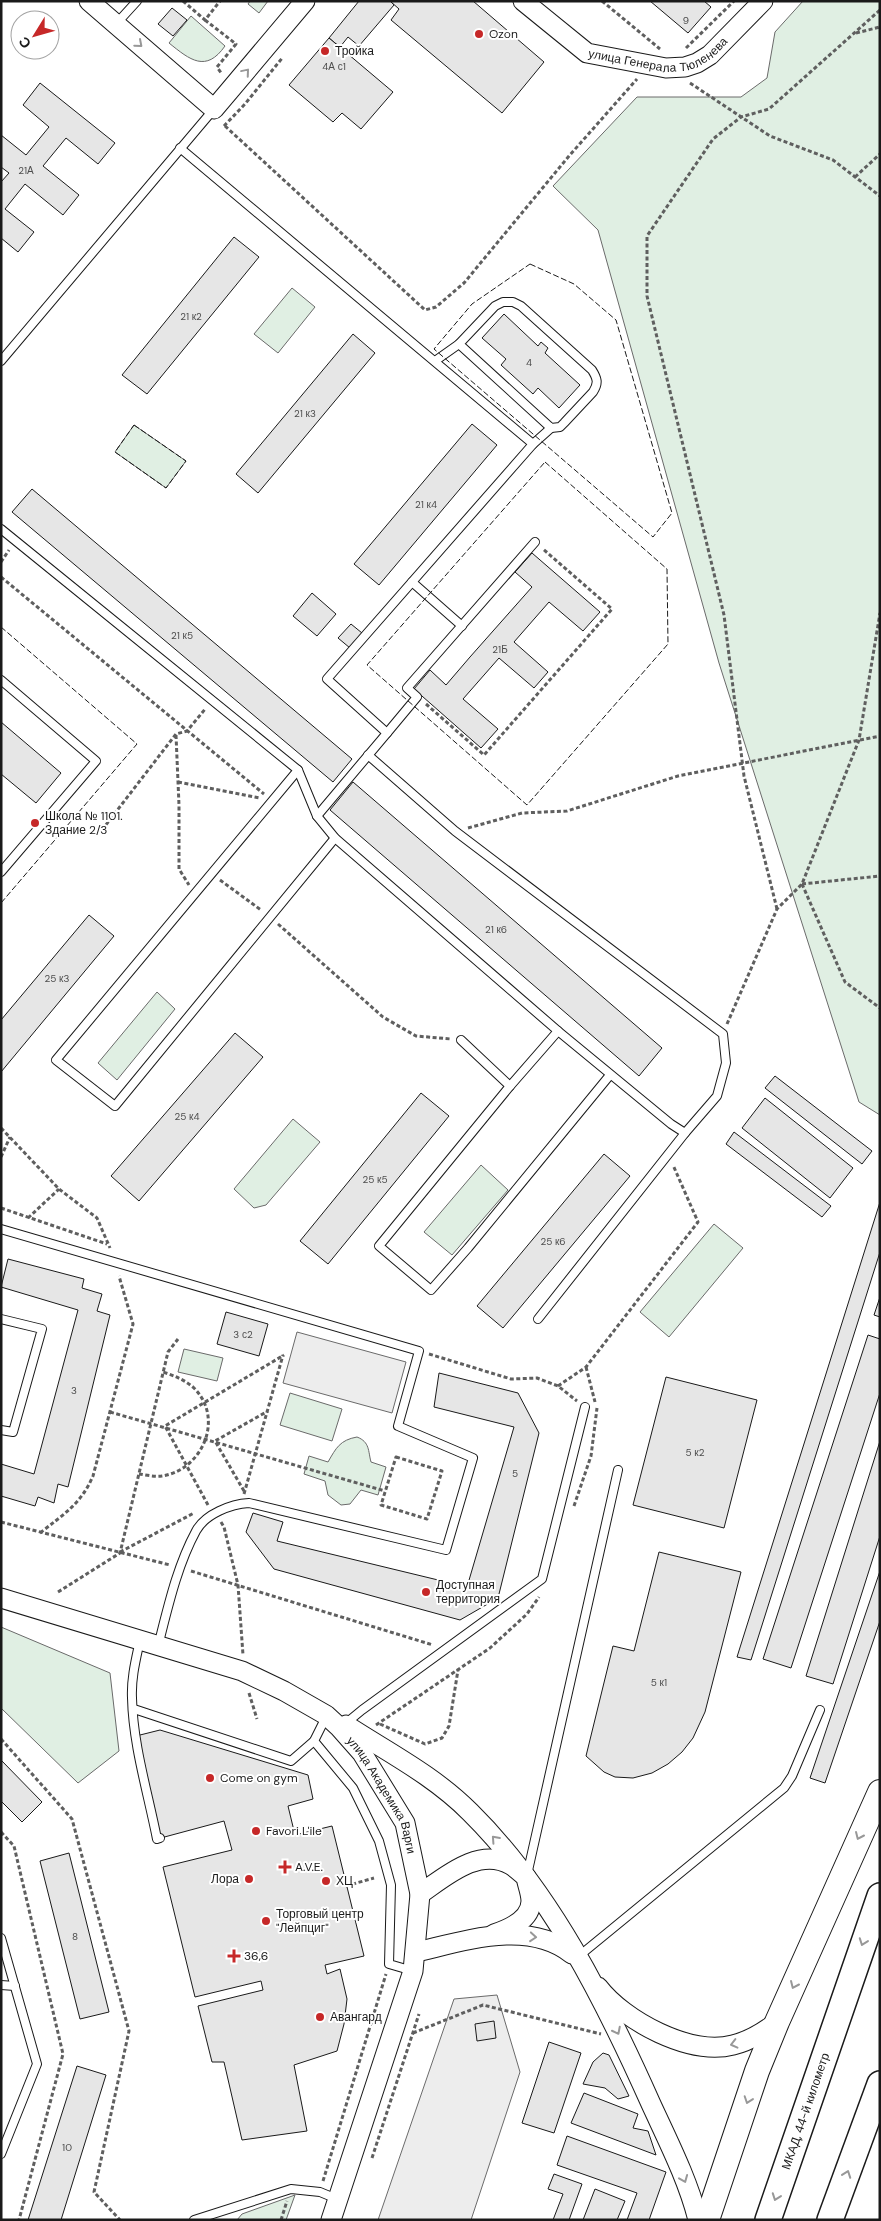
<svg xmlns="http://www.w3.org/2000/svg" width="881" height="2221" viewBox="0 0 881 2221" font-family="'DM Sans',sans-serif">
  <rect width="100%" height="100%" fill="#fff"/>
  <g fill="#e0efe3" stroke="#6a6a6a">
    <path d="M250,1H268L259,13L248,4Z"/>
    <path d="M803,1H880V1115L859,1102L719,663L598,230L553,186L637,97H741L767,78L775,32Z"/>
    <path d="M191,16L225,46C206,73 190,60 169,43Z"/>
    <path d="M292,288L315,307L278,353L254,334Z"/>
    <path d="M134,425L186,461L166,488L115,452Z"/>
    <path d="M157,992L175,1009L117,1080L98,1063Z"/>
    <path d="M293,1119L320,1142L266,1205L254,1208L234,1189Z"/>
    <path d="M481,1165L508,1190L452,1255L424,1232Z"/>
    <path d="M714,1224L743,1248L669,1337L640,1312Z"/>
    <path d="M184,1349L223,1358L217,1381L178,1372Z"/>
    <path d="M290,1393L342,1409L332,1441L280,1425Z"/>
    <path d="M357,1437C370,1442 368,1451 371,1462L386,1467L378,1495L361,1490L350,1504L341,1505L328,1495L325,1481L304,1474L309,1456L328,1462C336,1448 340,1440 357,1437Z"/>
    <path d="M1,1627L110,1673L119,1751L78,1783L1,1708Z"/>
    <path d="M295,2195L286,2220H237L242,2214Z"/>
  </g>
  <g fill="#ededed" stroke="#6a6a6a">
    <path d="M297,1332L406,1362L392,1413L283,1383Z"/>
    <path d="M497,1995L520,2072L471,2220H378L454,1999Z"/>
  </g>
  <g fill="#e6e6e6" stroke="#1a1a1a">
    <path d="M359,1H390L394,5L359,46L348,37L340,47L329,38Z"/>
    <path d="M390,1H473L544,62L502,113L391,20L399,9Z"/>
    <path d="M650,1H704L711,7L688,33Z"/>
    <path d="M172,8L187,20L173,36L158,24Z"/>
    <path d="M329,38L393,92L361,129L342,113L333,122L289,85Z"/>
    <path d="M40,83L115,143L98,164L66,138L43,166L79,195L63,215L25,184L5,209L34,232L18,252L1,238V182L9,173L1,167V135L26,155L49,127L23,105Z"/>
    <path d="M234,237L259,257L147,394L122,375Z"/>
    <path d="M504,314L538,346L541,342L548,348L545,353L580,385L559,408L538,388L533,394L501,365L506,359L482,338Z"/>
    <path d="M353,334L375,353L258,493L236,474Z"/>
    <path d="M472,424L497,445L379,585L354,564Z"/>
    <path d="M32,489L352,759L333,782L12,512Z"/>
    <path d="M532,553L600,612L583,631L549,602L514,642L548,672L534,688L499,658L463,699L498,729L481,748L414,689L430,670L446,685L470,657L532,587L515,572Z"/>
    <path d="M312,593L336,614L317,636L293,616Z"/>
    <path d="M351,624L362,633L350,648L338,638Z"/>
    <path d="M1,722L61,773L36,803L1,774Z"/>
    <path d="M353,782L662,1048L639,1076L330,810Z"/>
    <path d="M89,915L114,936L1,1072V1020Z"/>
    <path d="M235,1033L263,1057L139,1201L111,1176Z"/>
    <path d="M775,1076L872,1151L862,1164L765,1088Z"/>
    <path d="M421,1093L449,1116L328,1264L300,1241Z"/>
    <path d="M765,1098L853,1168L830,1198L742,1128Z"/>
    <path d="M734,1132L831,1206L822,1217L726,1144Z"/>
    <path d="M604,1154L630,1176L503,1328L477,1306Z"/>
    <path d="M880,1202V1252L751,1660L737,1657Z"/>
    <path d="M8,1259L84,1279L82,1288L102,1294L97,1311L110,1315L68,1487L58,1484L54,1503L38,1497L35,1506L1,1496V1464L34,1474L78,1310L1,1287Z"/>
    <path d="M880,1297V1317L874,1315Z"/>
    <path d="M226,1312L268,1324L259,1356L217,1344Z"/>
    <path d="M868,1335L880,1339V1393L791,1668L763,1659Z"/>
    <path d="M439,1373L518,1393L539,1433L498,1598L460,1620L274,1569L246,1532L253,1513L283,1522L277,1541L467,1587L514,1427L434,1407Z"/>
    <path d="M666,1377L757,1400L724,1528L633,1505Z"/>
    <path d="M880,1441V1536L833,1684L806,1676Z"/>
    <path d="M659,1552L741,1572L705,1712L693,1738L682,1752L668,1764L652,1773L633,1778L615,1777L604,1772L586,1756L613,1646L634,1651Z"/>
    <path d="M880,1571V1621L825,1783L810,1778Z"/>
    <path d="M160,1730L308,1775L313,1799L288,1806L295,1835L332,1826L364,1956L325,1965L327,1974L340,1969L347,1999L344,2024L337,2051L294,2065L307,2131L242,2140L224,2062H212L198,2006L263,1990L261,1981L195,1997L163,1867L232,1850L224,1821L157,1839L136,1736Z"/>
    <path d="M1,1760L42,1802L22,1822L1,1801Z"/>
    <path d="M69,1853L109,2012L80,2019L40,1861Z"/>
    <path d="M494,2021L496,2038L477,2041L475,2024Z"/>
    <path d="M549,2042L581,2053L554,2133L522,2123Z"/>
    <path d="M603,2053L609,2055L629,2096L618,2099L605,2088L583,2084L593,2062Z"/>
    <path d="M77,2066L106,2075L61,2220H28Z"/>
    <path d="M584,2093L638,2114L633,2128L648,2131L656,2155L571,2123Z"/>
    <path d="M567,2136L666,2172L649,2220H627L637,2193L557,2165Z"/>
    <path d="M554,2174L582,2184L569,2220H553L563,2194L548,2189Z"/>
    <path d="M595,2189L625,2201L617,2220H583Z"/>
  </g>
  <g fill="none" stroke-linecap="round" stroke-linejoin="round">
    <g stroke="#1a1a1a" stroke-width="10">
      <g id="service">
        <path d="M116,24L137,1"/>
        <path d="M180,148L533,444"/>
        <path d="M503,302H513L521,306L592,370C597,378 599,383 593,392L564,423L560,427L551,428L459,344L495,306Z"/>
        <path d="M1,361L214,109"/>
        <path d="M435,361L459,344"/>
        <path d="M1,529L298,770L317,816L335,838L558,1031L671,1124L685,1133L717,1096L726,1063L723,1034L455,831L368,755"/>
        <path d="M412,582L462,626"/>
        <path d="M1,680L96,761L1,872"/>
        <path d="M387,733L417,697L407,688L535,542"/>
        <path d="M298,770L56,1060L115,1106L335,838"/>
        <path d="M317,816L387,733L327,679L533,444L551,428"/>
        <path d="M558,1031L510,1086L379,1246L431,1290L468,1248L610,1075"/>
        <path d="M461,1040L510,1086"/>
        <path d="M1,1229L419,1351L398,1426L473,1458L446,1550L249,1503C231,1504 205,1514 196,1531C177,1566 168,1607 158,1646"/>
        <path d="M1,1319L42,1329L13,1432L1,1430"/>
        <path d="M538,1319L685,1133"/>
        <path d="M140,1640C136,1659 131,1678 132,1698C133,1745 148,1793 157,1839L160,1838"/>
        <path d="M134,1709L291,1761L314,1741"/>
        <path d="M326,1717L314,1741L353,1788L379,1841L391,1885L389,1964L413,1971"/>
        <path d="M345,1724L362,1710L542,1579L585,1407"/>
        <path d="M527,1875L618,1470"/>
        <path d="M1,1938L37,2064L1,2154"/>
        <path d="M579,1956L784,1788L792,1776L820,1710"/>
        <path d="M1,1985L15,1986"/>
        <path d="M194,2220L291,2189L320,2192L337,2199"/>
      </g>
    </g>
    <g stroke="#1a1a1a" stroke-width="21">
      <g id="tertiary">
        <path d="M89,1L214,109L305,1"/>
        <path id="s1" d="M523,1L587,53L666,68L685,67L697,63L710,55L763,1"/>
        <path id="s2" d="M1,1598L242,1671L284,1691L326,1715L339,1727L362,1753L405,1823L420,1894L413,1971L331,2220"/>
        <path d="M346,1725C389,1753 433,1775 470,1812C551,1892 605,2001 651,2104C668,2141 688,2180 698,2220"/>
        <path d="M420,1894C445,1877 479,1846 511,1865C516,1868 521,1873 526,1877C527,1884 531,1893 531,1901C531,1920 509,1929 494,1934"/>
        <path d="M416,1952C465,1941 528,1919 572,1954"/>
        <path d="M598,1987C624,2021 690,2056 733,2045C750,2041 764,2032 777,2022"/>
      </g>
    </g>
    <g stroke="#1a1a1a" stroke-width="26">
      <path id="primary" d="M707,2220L757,2071L777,2022L880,1792"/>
    </g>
    <g stroke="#1a1a1a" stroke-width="28">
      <g id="trunk">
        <path id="s3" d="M768,2220L880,1896"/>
        <path d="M830,2220L880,2084"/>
      </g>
    </g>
    <g stroke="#5f5f5f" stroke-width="3" stroke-dasharray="4 2.5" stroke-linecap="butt">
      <path d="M183,1L205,20L220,1"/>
      <path d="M602,1L660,49"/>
      <path d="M205,20L236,44L217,67L222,74"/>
      <path d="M856,33L880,27"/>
      <path d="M686,48L734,1"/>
      <path d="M690,83L770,136L833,160L880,196"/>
      <path d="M224,126L245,104L283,57"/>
      <path d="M225,126L425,310L436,307L464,283L569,156L637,79"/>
      <path d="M855,177L880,154"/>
      <path d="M1,562L9,550"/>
      <path d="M1,577L264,794"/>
      <path d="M426,704L484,755L612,609L543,549"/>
      <path d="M176,735L179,805V869L189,885"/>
      <path d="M178,782L260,798"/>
      <path d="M468,828L522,813L567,811L678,776L880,736"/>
      <path d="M102,830L176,734L187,731L206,708"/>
      <path d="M220,880L261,910"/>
      <path d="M802,884L845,982L880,1008"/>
      <path d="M802,884L880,876"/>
      <path d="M777,909L744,776L724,615L647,296V236L713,139L741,117L769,109L880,10"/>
      <path d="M278,924L383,1017L416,1036L451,1039"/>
      <path d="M727,1024L777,909L802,884L859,740L880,613"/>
      <path d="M1,1128L59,1189L97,1218L110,1248"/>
      <path d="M1,1157L10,1137"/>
      <path d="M1,1208L107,1244"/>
      <path d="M28,1218L59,1189"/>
      <path d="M429,1354L511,1379L537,1378L558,1386L577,1401"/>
      <path d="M586,1367L595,1402"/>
      <path d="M558,1386L586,1367L698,1222L673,1165"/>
      <path d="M110,1412L385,1491"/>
      <path d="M396,1457L442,1471L427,1519L381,1505Z"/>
      <path d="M139,1474C146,1475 155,1477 162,1476C202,1470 225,1419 194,1388C185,1380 175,1376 163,1372"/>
      <path d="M244,1491L215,1441L268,1411"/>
      <path d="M244,1494L283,1355"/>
      <path d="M208,1505L165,1426L284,1355"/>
      <path d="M574,1506L591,1456L597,1408"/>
      <path d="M1,1522L170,1565"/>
      <path d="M221,1522L224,1527L238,1585L243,1655"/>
      <path d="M40,1533C64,1514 81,1504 93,1476L133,1324L119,1276"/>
      <path d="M120,1552L194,1513"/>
      <path d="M191,1571L433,1645"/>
      <path d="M58,1592L120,1553L168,1352L178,1339"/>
      <path d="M249,1693L257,1719"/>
      <path d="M380,1724L425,1744L442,1738L449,1726L458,1670"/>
      <path d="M376,1725L490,1648L527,1614L539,1597"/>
      <path d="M1,1739L72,1819L129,2031L94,2192L120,2220"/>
      <path d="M1,1832L14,1846L63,2054L19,2220"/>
      <path d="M346,1886L374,1878"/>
      <path d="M413,2033L483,2005L601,2034"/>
      <path d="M372,2158L419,2014"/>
      <path d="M323,2181L386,1974"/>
      <path d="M281,2220L287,2201"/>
    </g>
    <use href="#service" stroke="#fff" stroke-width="8"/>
    <use href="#tertiary" stroke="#fff" stroke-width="19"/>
    <use href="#primary" stroke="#fff" stroke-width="24"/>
    <use href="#trunk" stroke="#fff" stroke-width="25"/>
    <g stroke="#1a1a1a" stroke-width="1" stroke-dasharray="6 2.5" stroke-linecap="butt">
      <path d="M530,264L574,284L616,320L672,513L653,537L434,349L472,304Z"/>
      <path d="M134,425L186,461L166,488L115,452Z"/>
      <path d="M545,462L667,569L668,644L527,805L367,665Z"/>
      <path d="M1,627L137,744L1,903"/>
    </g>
  </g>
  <defs><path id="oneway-chevron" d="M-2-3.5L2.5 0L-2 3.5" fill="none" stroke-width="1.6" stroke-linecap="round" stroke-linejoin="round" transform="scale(1.25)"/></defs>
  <g stroke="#989898">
    <use href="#oneway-chevron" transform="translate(139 44) rotate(41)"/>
    <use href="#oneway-chevron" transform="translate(246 72) rotate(-50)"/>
    <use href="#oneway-chevron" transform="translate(859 1836) rotate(114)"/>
    <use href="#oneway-chevron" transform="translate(495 1839) rotate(-132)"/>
    <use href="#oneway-chevron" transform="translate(533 1937) rotate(5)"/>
    <use href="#oneway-chevron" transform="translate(863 1942) rotate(110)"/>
    <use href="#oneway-chevron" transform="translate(794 1985) rotate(114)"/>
    <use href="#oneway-chevron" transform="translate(617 2031) rotate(63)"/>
    <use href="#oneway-chevron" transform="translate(734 2044) rotate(166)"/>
    <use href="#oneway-chevron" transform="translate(748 2100) rotate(109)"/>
    <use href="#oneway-chevron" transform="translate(847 2174) rotate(-70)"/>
    <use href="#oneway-chevron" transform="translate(684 2179) rotate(68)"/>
    <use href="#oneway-chevron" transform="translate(776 2197) rotate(110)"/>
  </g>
  <g fill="#c62828" stroke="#fff" stroke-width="2">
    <circle cx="479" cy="34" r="5"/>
    <circle cx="325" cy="51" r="5"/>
    <circle cx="35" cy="823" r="5"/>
    <circle cx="426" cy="1592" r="5"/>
    <circle cx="210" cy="1778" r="5"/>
    <circle cx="256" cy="1831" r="5"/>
    <path d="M282.5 1859.5h5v5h5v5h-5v5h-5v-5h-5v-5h5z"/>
    <circle cx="249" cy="1879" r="5"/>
    <circle cx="326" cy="1881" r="5"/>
    <circle cx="266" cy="1921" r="5"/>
    <path d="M231.5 1948.5h5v5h5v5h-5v5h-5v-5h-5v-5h5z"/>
    <circle cx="320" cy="2017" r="5"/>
  </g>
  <g text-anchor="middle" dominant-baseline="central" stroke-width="4" stroke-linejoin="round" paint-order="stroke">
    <g font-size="10" fill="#4d4d4d">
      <text x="686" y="20">9</text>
      <text x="334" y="66">4А с1</text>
      <text x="26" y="170">21А</text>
      <text x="191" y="316">21 к2</text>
      <text x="529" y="362">4</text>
      <text x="305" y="413">21 к3</text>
      <text x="426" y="504">21 к4</text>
      <text x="182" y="635">21 к5</text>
      <text x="500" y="649">21Б</text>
      <text x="496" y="929">21 к6</text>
      <text x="57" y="978">25 к3</text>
      <text x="187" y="1116">25 к4</text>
      <text x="375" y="1179">25 к5</text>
      <text x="553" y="1241">25 к6</text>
      <text x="243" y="1334">3 с2</text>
      <text x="74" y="1390">3</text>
      <text x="695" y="1452">5 к2</text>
      <text x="515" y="1473">5</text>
      <text x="659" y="1682">5 к1</text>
      <text x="75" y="1936">8</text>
      <text x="67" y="2147">10</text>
    </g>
    <g font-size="12" fill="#1a1a1a" stroke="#fff" text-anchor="start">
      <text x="489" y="34">Ozon</text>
      <text x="335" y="51">Тройка</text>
      <text x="45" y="816">Школа № 1101.<tspan x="45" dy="14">Здание 2/3</tspan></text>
      <text x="436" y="1585">Доступная<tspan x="436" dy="14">территория</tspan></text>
      <text x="220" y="1778">Come on gym</text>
      <text x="266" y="1831">Favori L'ile</text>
      <text x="295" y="1867">A.V.E.</text>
      <text x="239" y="1879" text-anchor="end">Лора</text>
      <text x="336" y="1881">ХЦ</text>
      <text x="276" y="1914">Торговый центр<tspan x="276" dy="14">"Лейпциг"</tspan></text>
      <text x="244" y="1956">36,6</text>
      <text x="330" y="2017">Авангард</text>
    </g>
    <g font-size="12" fill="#1a1a1a" stroke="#fff">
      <text stroke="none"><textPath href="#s1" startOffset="158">улица Генерала Тюленева</textPath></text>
      <text stroke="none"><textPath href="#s2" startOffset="446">улица Академика Варги</textPath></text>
      <text stroke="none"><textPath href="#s3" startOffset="115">МКАД, 44-й километр</textPath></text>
    </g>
  </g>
  <rect width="881" height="2221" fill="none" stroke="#1a1a1a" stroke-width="5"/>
  <g transform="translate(35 35) rotate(233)"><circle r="24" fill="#ffffff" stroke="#a3a3a3"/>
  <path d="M0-4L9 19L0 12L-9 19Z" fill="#c62828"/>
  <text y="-8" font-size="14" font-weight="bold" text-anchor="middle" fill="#1a1a1a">С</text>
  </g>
</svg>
